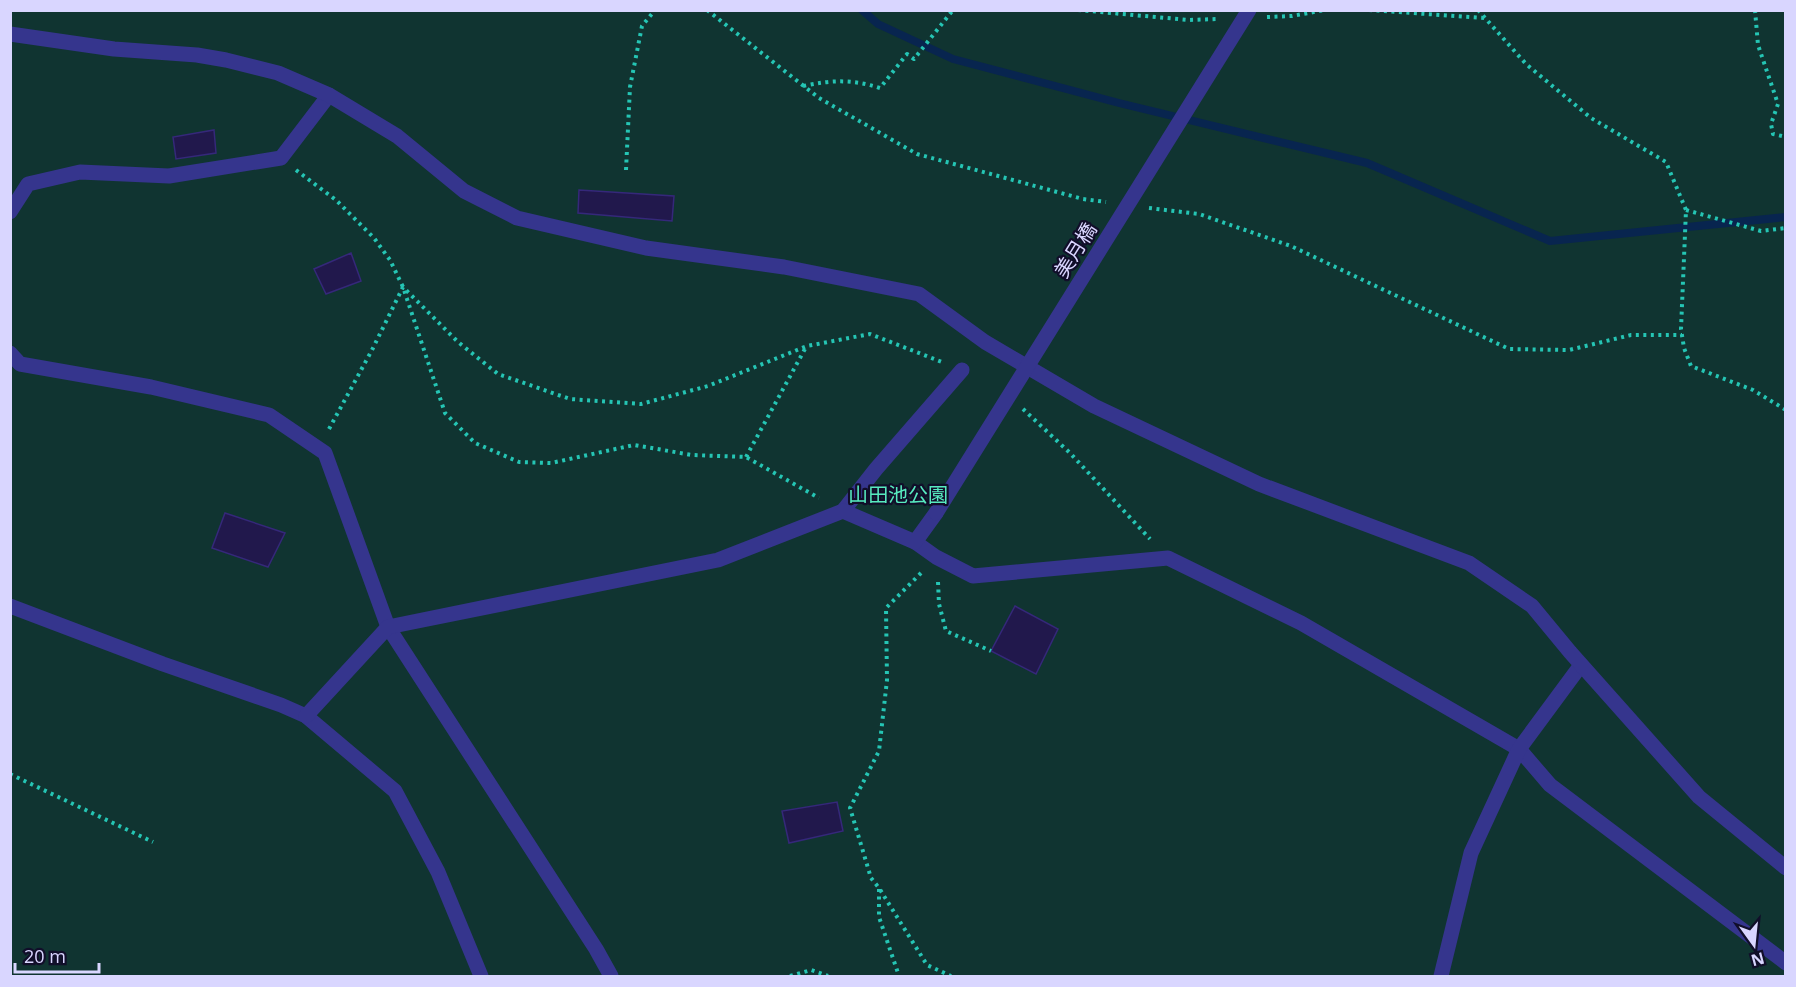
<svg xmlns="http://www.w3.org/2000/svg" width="1796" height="987" viewBox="0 0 1796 987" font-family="'Open Sans','Noto Sans JP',sans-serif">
  <rect width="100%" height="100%" fill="#110e2a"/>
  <path fill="#103431" d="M10,11H1785V976H11Z"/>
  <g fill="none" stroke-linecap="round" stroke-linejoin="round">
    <path stroke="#08254f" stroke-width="8" d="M862,10L878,24L953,59L1119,103L1367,163L1550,241L1786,217"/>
  </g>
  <g fill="#21184c" stroke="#35287a" stroke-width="1.5">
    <path d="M214,130L216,153L176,159L173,137Z"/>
    <path d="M579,190L674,196L672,221L578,213Z"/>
    <path d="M351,253L361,281L326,294L314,269Z"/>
    <path d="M225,513L285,533L268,567L212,548Z"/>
    <path d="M1015,606L1058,629L1036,674L991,651Z"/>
    <path d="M837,802L843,831L789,843L782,811Z"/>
  </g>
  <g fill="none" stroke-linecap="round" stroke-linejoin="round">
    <g stroke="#25c5b4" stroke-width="4" stroke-dasharray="3 4.5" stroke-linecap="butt">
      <path d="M707,10L819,98L917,154L1083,199L1106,202"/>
      <path d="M1078,10L1189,20L1217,19"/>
      <path d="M1369,10L1484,18"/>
      <path d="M1478,10L1526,64L1591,118L1666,162L1686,210L1681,329L1684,348L1691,366L1753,390L1786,410"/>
      <path d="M1755,10L1758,45L1778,104L1771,124L1773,134L1786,137"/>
      <path d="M1267,17L1292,16L1325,10"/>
      <path d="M803,86C832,80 852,79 880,88L907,54L914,59L953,10"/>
      <path d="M296,170L336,200L374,238L390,260L403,287L445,413L475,443L519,462L551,463L634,445L692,455L746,457L819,498"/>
      <path d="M626,170L630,87L642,26L655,10"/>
      <path d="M1149,208L1199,214L1291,246L1509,349L1569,350L1631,335H1682"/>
      <path d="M1686,210L1761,231L1786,228"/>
      <path d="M1023,409L1070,453L1150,539"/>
      <path d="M329,429L372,350L403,287L458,342L498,374L570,399L641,404L708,386L807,346L870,334L942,362"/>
      <path d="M746,457L806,347"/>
      <path d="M921,573L886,608L887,680L879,751L850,808L871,878L879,888L927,965L951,976"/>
      <path d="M938,582L939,604L946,631L991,651"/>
      <path d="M10,774L153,842"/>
      <path d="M879,889V917L899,976"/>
      <path d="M790,976L811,970L828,976"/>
    </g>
    <g stroke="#35358d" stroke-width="15">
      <path d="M10,212L28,184L80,172L169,176L281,158L329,95"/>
      <path d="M10,353L20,364L151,387L269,415L325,453L388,627L596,949L611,976"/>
      <path d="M843,511L876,469L962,370"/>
      <path d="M915,542L936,557L973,576L1168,558L1301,623L1519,749L1550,785L1786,963"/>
      <path d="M10,606L163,664L281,705L306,716L395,791L438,872L481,976"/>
      <path d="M306,716L388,627L718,560L843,511L915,542L936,513"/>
      <path d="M1441,976L1471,853L1519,749L1581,665"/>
    </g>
    <path stroke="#35358d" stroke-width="15" d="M10,34L114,49L197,55L226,60L278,73L329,95L397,136L464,191L517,218L646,248L784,267L919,294L985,342L1094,406L1259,484L1469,563L1532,606L1570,652L1699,797L1786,868"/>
    <path stroke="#35358d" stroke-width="15" d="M936,513L1249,10"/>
  </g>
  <g text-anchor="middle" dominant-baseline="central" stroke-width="4.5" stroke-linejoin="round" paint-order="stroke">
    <g font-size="20" fill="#d9d6ff" stroke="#110e2a">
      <text transform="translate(1075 250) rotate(-58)">美月橋</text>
    </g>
    <g font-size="20" fill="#57eabf" stroke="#110e2a">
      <text x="898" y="494">山田池公園</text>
    </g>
  </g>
  <rect width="1796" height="987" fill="none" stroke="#d9d6ff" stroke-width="24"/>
  <g transform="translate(1754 945) rotate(165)" stroke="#110e2a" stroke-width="4.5" paint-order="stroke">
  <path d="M0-4.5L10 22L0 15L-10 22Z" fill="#d9d6ff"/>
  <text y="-9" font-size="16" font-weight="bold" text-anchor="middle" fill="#d9d6ff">N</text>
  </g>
  <path d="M15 963v9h84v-9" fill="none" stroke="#d9d6ff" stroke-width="3"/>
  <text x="24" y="963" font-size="18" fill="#d9d6ff" stroke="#110e2a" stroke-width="4.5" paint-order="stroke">20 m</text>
</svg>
